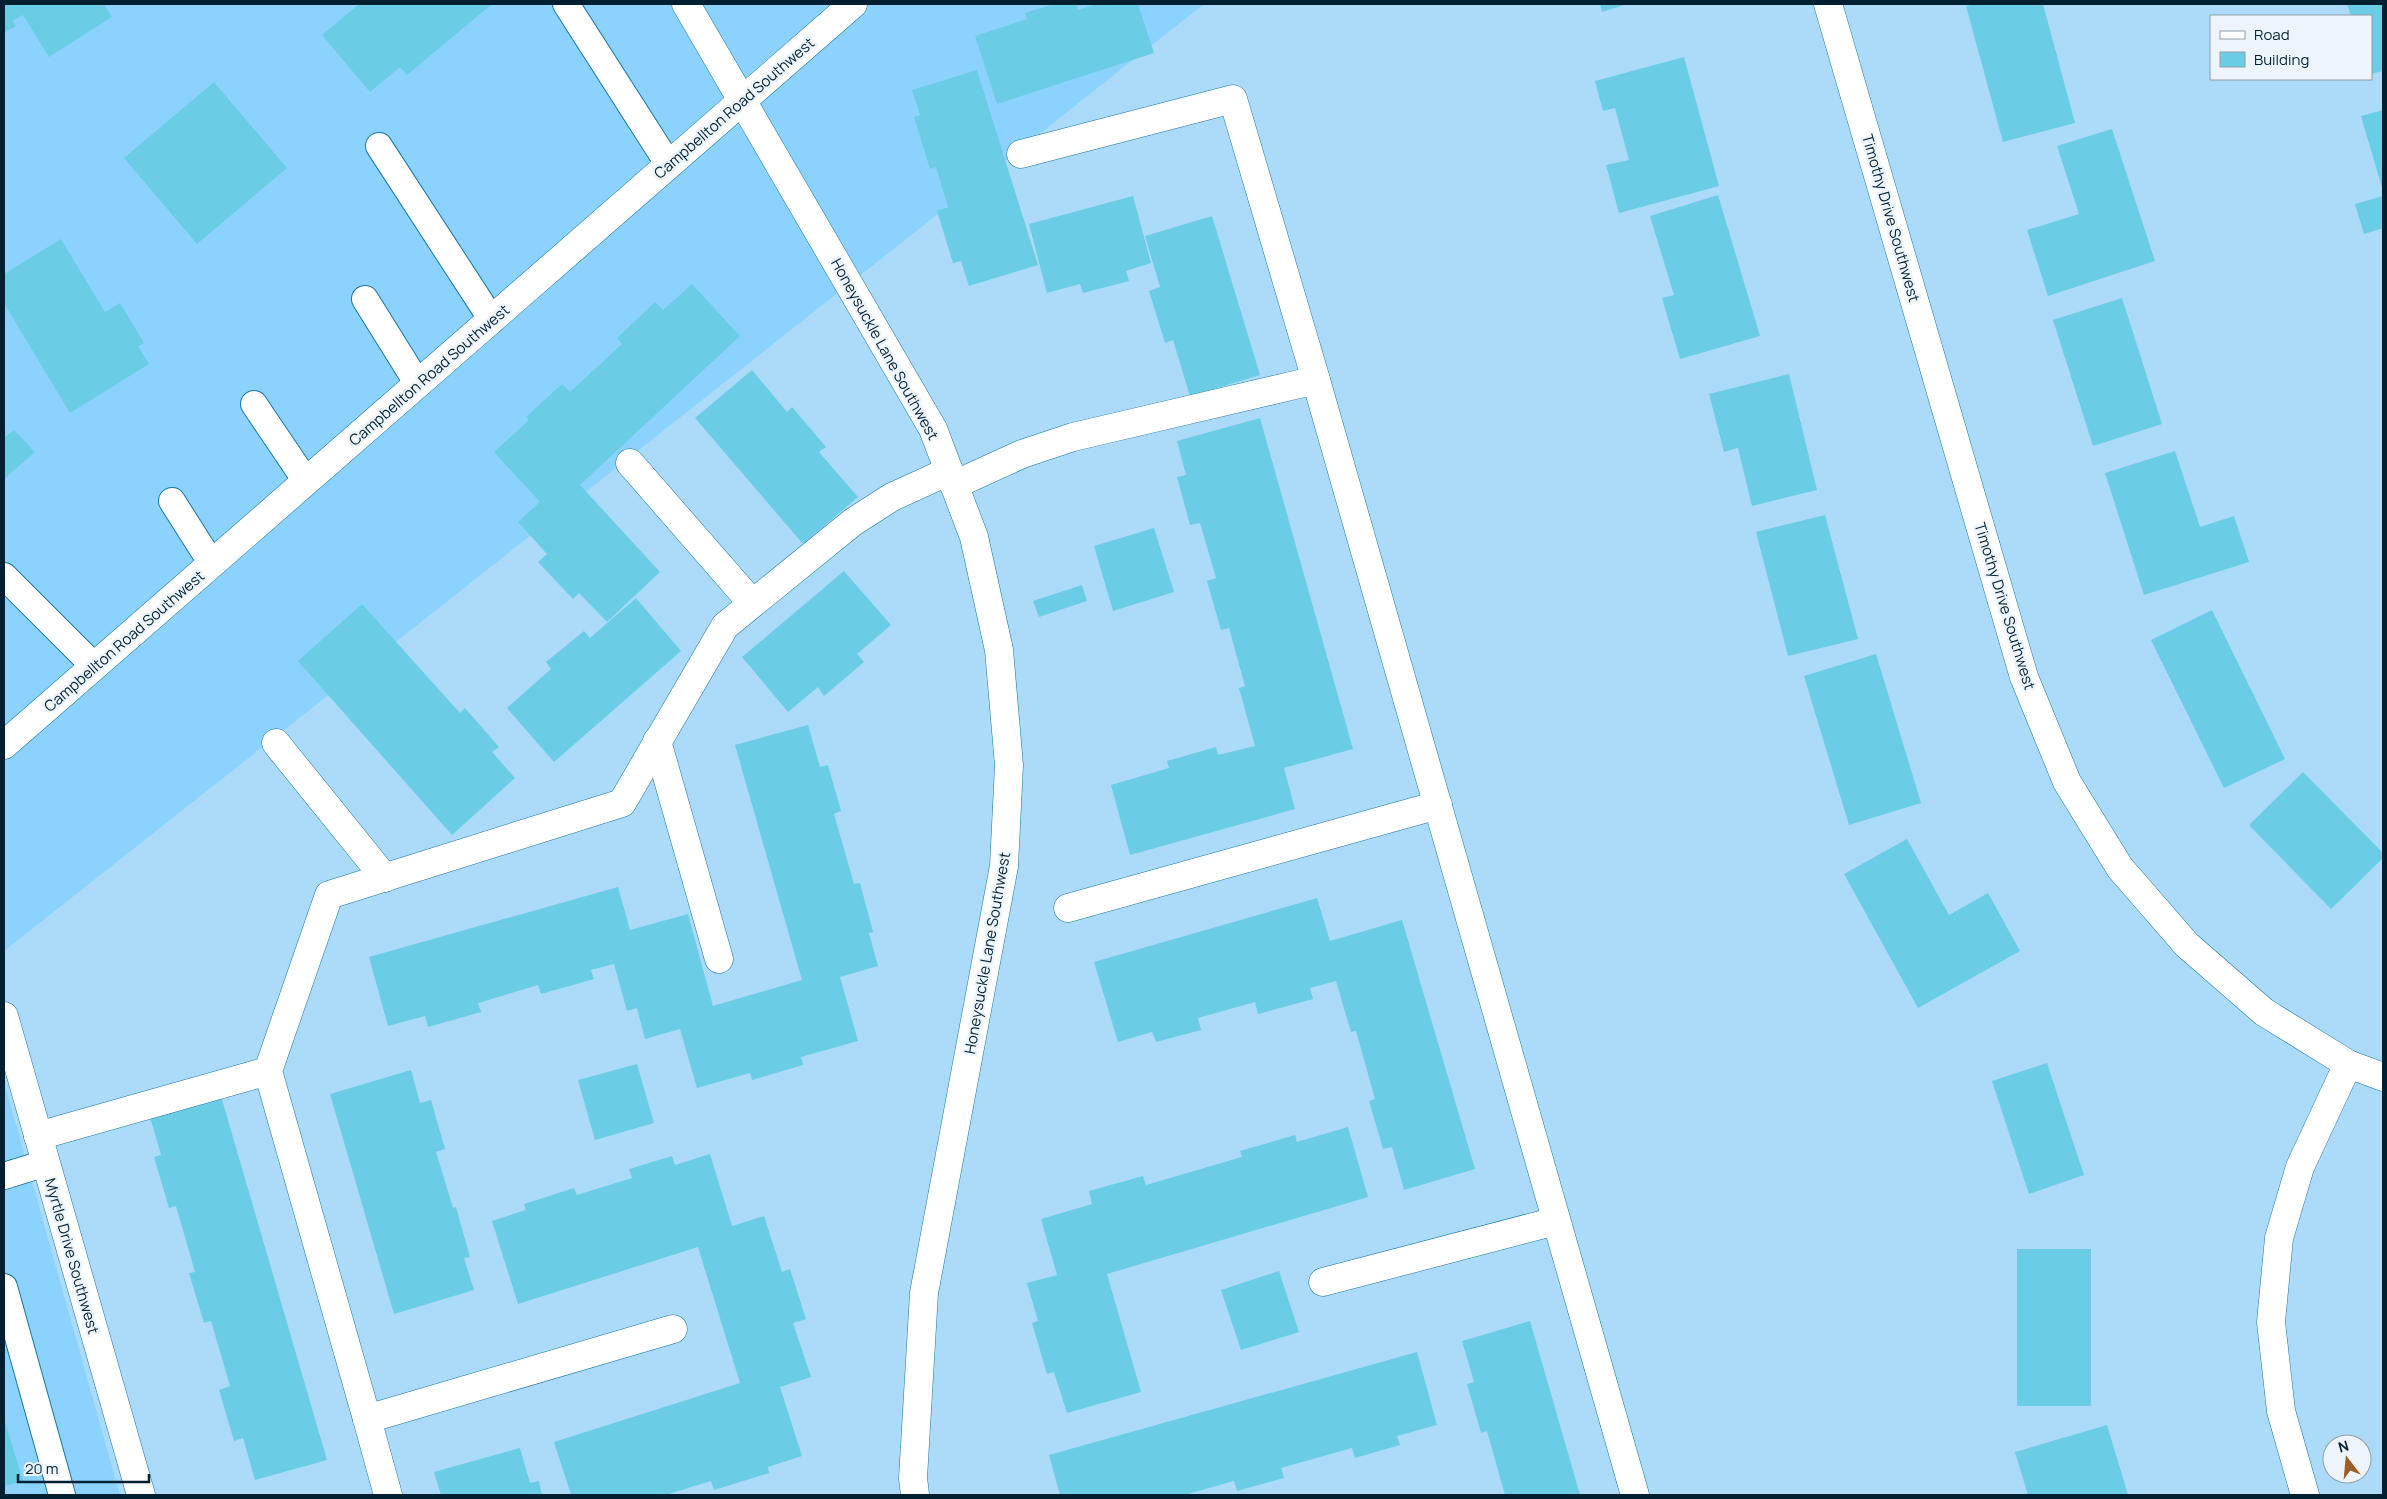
<svg xmlns="http://www.w3.org/2000/svg" width="2387" height="1499" viewBox="0 0 2387 1499" font-family="Manrope,sans-serif">
  <rect width="100%" height="100%" fill="#abdbf8"/>
  <g fill="#8bd3fe">
    <path d="M11,4H1204L4,951V10Z"/>
    <path d="M4,1082L120,1495H4Z"/>
  </g>
  <g fill="#6acde5">
    <path d="M4,4H104L112,17L49,57L23,15L12,21L16,26L4,33Z"/>
    <path d="M359,4H492L407,75L400,67L370,92L322,35Z"/>
    <path d="M1054,4H1076L1078,10L1097,4H1138L1154,53L997,104L975,36L1027,19L1025,13Z"/>
    <path d="M1600,4H1627L1602,12Z"/>
    <path d="M1975,4H2043L2075,123L2003,142L1966,6Z"/>
    <path d="M2347,4H2383V71L2371,74V16H2351Z"/>
    <path d="M1684,57L1719,186L1619,213L1606,165L1629,160L1615,108L1603,111L1595,81Z"/>
    <path d="M977,70L1038,265L969,286L961,261L953,263L937,211L948,207L936,167L930,169L914,117L920,115L912,90Z"/>
    <path d="M214,82L287,168L197,244L124,158Z"/>
    <path d="M2383,110V191L2361,116Z"/>
    <path d="M2112,129L2155,261L2048,296L2027,230L2079,214L2057,146Z"/>
    <path d="M1718,195L1760,336L1680,359L1662,298L1674,295L1650,216Z"/>
    <path d="M1133,196L1151,263L1126,271L1129,281L1083,293L1080,284L1047,293L1029,224Z"/>
    <path d="M2383,196V228L2364,234L2355,204Z"/>
    <path d="M1212,216L1260,375L1190,396L1173,340L1165,343L1149,291L1160,287L1145,236Z"/>
    <path d="M61,239L105,312L120,303L144,343L138,346L149,364L70,413L4,303V274Z"/>
    <path d="M692,284L740,336L580,485L660,572L607,622L579,593L573,599L538,562L547,554L518,522L540,502L494,452L529,420L526,417L562,384L570,392L622,344L617,338L655,302L663,310Z"/>
    <path d="M2122,298L2162,424L2093,446L2053,320Z"/>
    <path d="M752,370L787,412L792,407L826,447L819,452L858,497L803,544L695,418Z"/>
    <path d="M1789,374L1817,490L1752,506L1738,448L1724,452L1709,394Z"/>
    <path d="M1260,418L1353,749L1284,768L1295,809L1130,855L1111,785L1169,768L1167,761L1216,747L1218,755L1255,746L1239,688L1245,686L1229,628L1221,630L1207,581L1216,578L1200,523L1190,525L1177,477L1186,475L1177,441Z"/>
    <path d="M14,430L35,452L4,479V438Z"/>
    <path d="M2175,451L2200,527L2234,516L2249,562L2144,595L2105,473Z"/>
    <path d="M1825,515L1858,639L1788,656L1756,532Z"/>
    <path d="M1154,528L1174,592L1113,611L1094,546Z"/>
    <path d="M844,571L891,625L857,654L864,662L824,696L818,687L788,712L742,657Z"/>
    <path d="M1082,585L1087,601L1039,617L1033,601Z"/>
    <path d="M636,598L681,651L554,762L507,708L551,669L546,662L584,631L590,638Z"/>
    <path d="M362,604L460,713L465,708L499,747L492,752L515,778L452,835L298,661Z"/>
    <path d="M2212,610L2285,759L2224,788L2151,640Z"/>
    <path d="M1876,654L1921,803L1849,825L1804,676Z"/>
    <path d="M808,725L820,767L828,765L841,811L834,814L854,884L860,883L873,932L869,933L878,966L840,977L858,1041L801,1057L803,1065L752,1080L750,1073L697,1088L680,1029L645,1039L637,1008L627,1011L614,964L591,970L594,979L541,994L538,985L478,1003L481,1012L428,1027L425,1016L388,1026L369,957L618,887L630,930L688,914L713,1006L802,980L735,745Z"/>
    <path d="M2303,772L2383,853V858L2331,909L2249,825Z"/>
    <path d="M1907,839L1949,915L1988,893L2020,951L1918,1008L1844,874Z"/>
    <path d="M1317,898L1330,941L1402,920L1475,1169L1404,1190L1392,1147L1383,1149L1369,1101L1375,1099L1356,1031L1351,1032L1336,981L1310,988L1313,999L1258,1014L1255,1002L1198,1018L1201,1030L1156,1042L1152,1032L1118,1042L1094,962Z"/>
    <path d="M2047,1063L2084,1175L2029,1194L1992,1081Z"/>
    <path d="M637,1064L654,1123L595,1140L578,1080Z"/>
    <path d="M411,1070L420,1103L431,1100L445,1149L436,1152L453,1208L456,1207L470,1257L464,1258L474,1290L394,1314L330,1094Z"/>
    <path d="M221,1096L327,1460L255,1480L243,1438L234,1441L219,1390L230,1386L211,1321L204,1323L189,1273L195,1272L176,1206L169,1208L154,1157L161,1155L150,1117Z"/>
    <path d="M1348,1127L1368,1197L1107,1274L1141,1392L1067,1413L1054,1372L1047,1374L1032,1323L1038,1321L1027,1283L1057,1275L1041,1219L1092,1204L1089,1191L1143,1176L1146,1185L1242,1157L1240,1151L1295,1135L1297,1142Z"/>
    <path d="M710,1154L732,1226L764,1216L782,1272L790,1269L806,1319L793,1323L811,1377L780,1387L802,1456L768,1467L769,1473L714,1490L711,1481L665,1495H571L554,1442L740,1383L698,1247L518,1304L492,1221L526,1210L524,1204L574,1188L577,1195L632,1178L629,1169L672,1156L675,1165Z"/>
    <rect x="2017" y="1249" width="74" height="157"/>
    <path d="M1279,1271L1299,1332L1241,1350L1221,1290Z"/>
    <path d="M1530,1321L1580,1495H1505L1487,1431L1481,1433L1467,1384L1474,1382L1462,1341Z"/>
    <path d="M1417,1352L1437,1425L1397,1436L1400,1445L1355,1458L1352,1448L1281,1468L1284,1478L1237,1491L1234,1481L1184,1495H1060L1049,1455Z"/>
    <path d="M4,1418L23,1481L4,1486Z"/>
    <path d="M2107,1425L2128,1495H2028L2015,1452Z"/>
    <path d="M520,1448L530,1483L539,1481L542,1495H441L434,1472Z"/>
  </g>
  <g fill="none" stroke-linecap="round" stroke-linejoin="round">
    <g stroke="#1776a3" stroke-width="28">
      <g id="service">
        <path d="M566,4L669,165"/>
        <path d="M379,146L492,320"/>
        <path d="M365,299L418,384"/>
        <path d="M254,404L306,481"/>
        <path d="M172,501L212,564"/>
        <path d="M4,576L94,666"/>
        <path d="M4,1176L46,1163"/>
        <path d="M4,1287L62,1495"/>
      </g>
    </g>
    <g stroke="#1776a3" stroke-width="29">
      <g id="minor">
        <path d="M686,4L933,429L974,537L999,650L1009,765L1004,866L924,1293L913,1478L915,1495"/>
        <path d="M1828,4L2024,677L2067,782L2120,868L2187,945L2264,1012L2348,1064L2383,1077"/>
        <path d="M1316,380L1635,1495"/>
        <path d="M630,463L752,603"/>
        <path d="M954,485L1022,454L1073,437L1316,380L1233,99L1021,154"/>
        <path d="M657,741L719,959"/>
        <path d="M276,743L385,878"/>
        <path d="M1068,908L1438,805"/>
        <path d="M4,1016L141,1495"/>
        <path d="M38,1136L268,1071"/>
        <path d="M1323,1282L1556,1221"/>
        <path d="M673,1329L367,1419L268,1071L329,895L622,803L725,626L853,522L892,497L949,471"/>
        <path d="M367,1419L388,1495"/>
        <path d="M2305,1495L2281,1411L2271,1322L2279,1238L2300,1167L2348,1064"/>
      </g>
    </g>
    <g stroke="#1776a3" stroke-width="29">
      <path id="secondary" d="M4,745L853,4"/>
    </g>
    <use href="#service" stroke="#fff" stroke-width="26"/>
    <use href="#minor" stroke="#fff" stroke-width="28"/>
    <use href="#secondary" stroke="#fff" stroke-width="28"/>
  </g>
  <g text-anchor="middle" dominant-baseline="central" stroke-width="5" stroke-linejoin="round" paint-order="stroke">
    <g font-size="15" fill="#002032" stroke="#edf5fa">
      <text transform="translate(734 108) rotate(-41)">Campbellton Road Southwest</text>
      <text transform="translate(1891 218) rotate(74)">Timothy Drive Southwest</text>
      <text transform="translate(885 349) rotate(61)">Honeysuckle Lane Southwest</text>
      <text transform="translate(429 375) rotate(-41)">Campbellton Road Southwest</text>
      <text transform="translate(2005 606) rotate(73)">Timothy Drive Southwest</text>
      <text transform="translate(124 641) rotate(-41)">Campbellton Road Southwest</text>
      <text transform="translate(987 953) rotate(-80)">Honeysuckle Lane Southwest</text>
      <text transform="translate(72 1256) rotate(74)">Myrtle Drive Southwest</text>
    </g>
  </g>
  <rect width="2387" height="1499" fill="none" stroke="#002032" stroke-width="10"/>
  <rect x="2210" y="15" width="162" height="65" fill="#edf5fa" stroke="#8ea0aa"/>
  <rect x="2220" y="31" width="25" height="8" fill="#ffffff" stroke="#8ea0aa"/>
  <text x="2254" y="40" font-size="15" fill="#002032">Road</text>
  <rect x="2220" y="52" width="25" height="15" fill="#6acde5" stroke="#8ea0aa"/>
  <text x="2254" y="65" font-size="15" fill="#002032">Building</text>
  <g transform="translate(2347 1459) rotate(344)"><circle r="24" fill="#edf5fa" stroke="#8ea0aa"/>
  <path d="M0-4L9 19L0 12L-9 19Z" fill="#9e5d29"/>
  <text y="-8" font-size="14" font-weight="bold" text-anchor="middle" fill="#002032">N</text>
  </g>
  <path d="M18 1474v8h131v-8" fill="none" stroke="#002032" stroke-width="2.5"/>
  <text x="25" y="1474" font-size="15" fill="#002032" stroke="#edf5fa" stroke-width="4" paint-order="stroke">20 m</text>
</svg>
